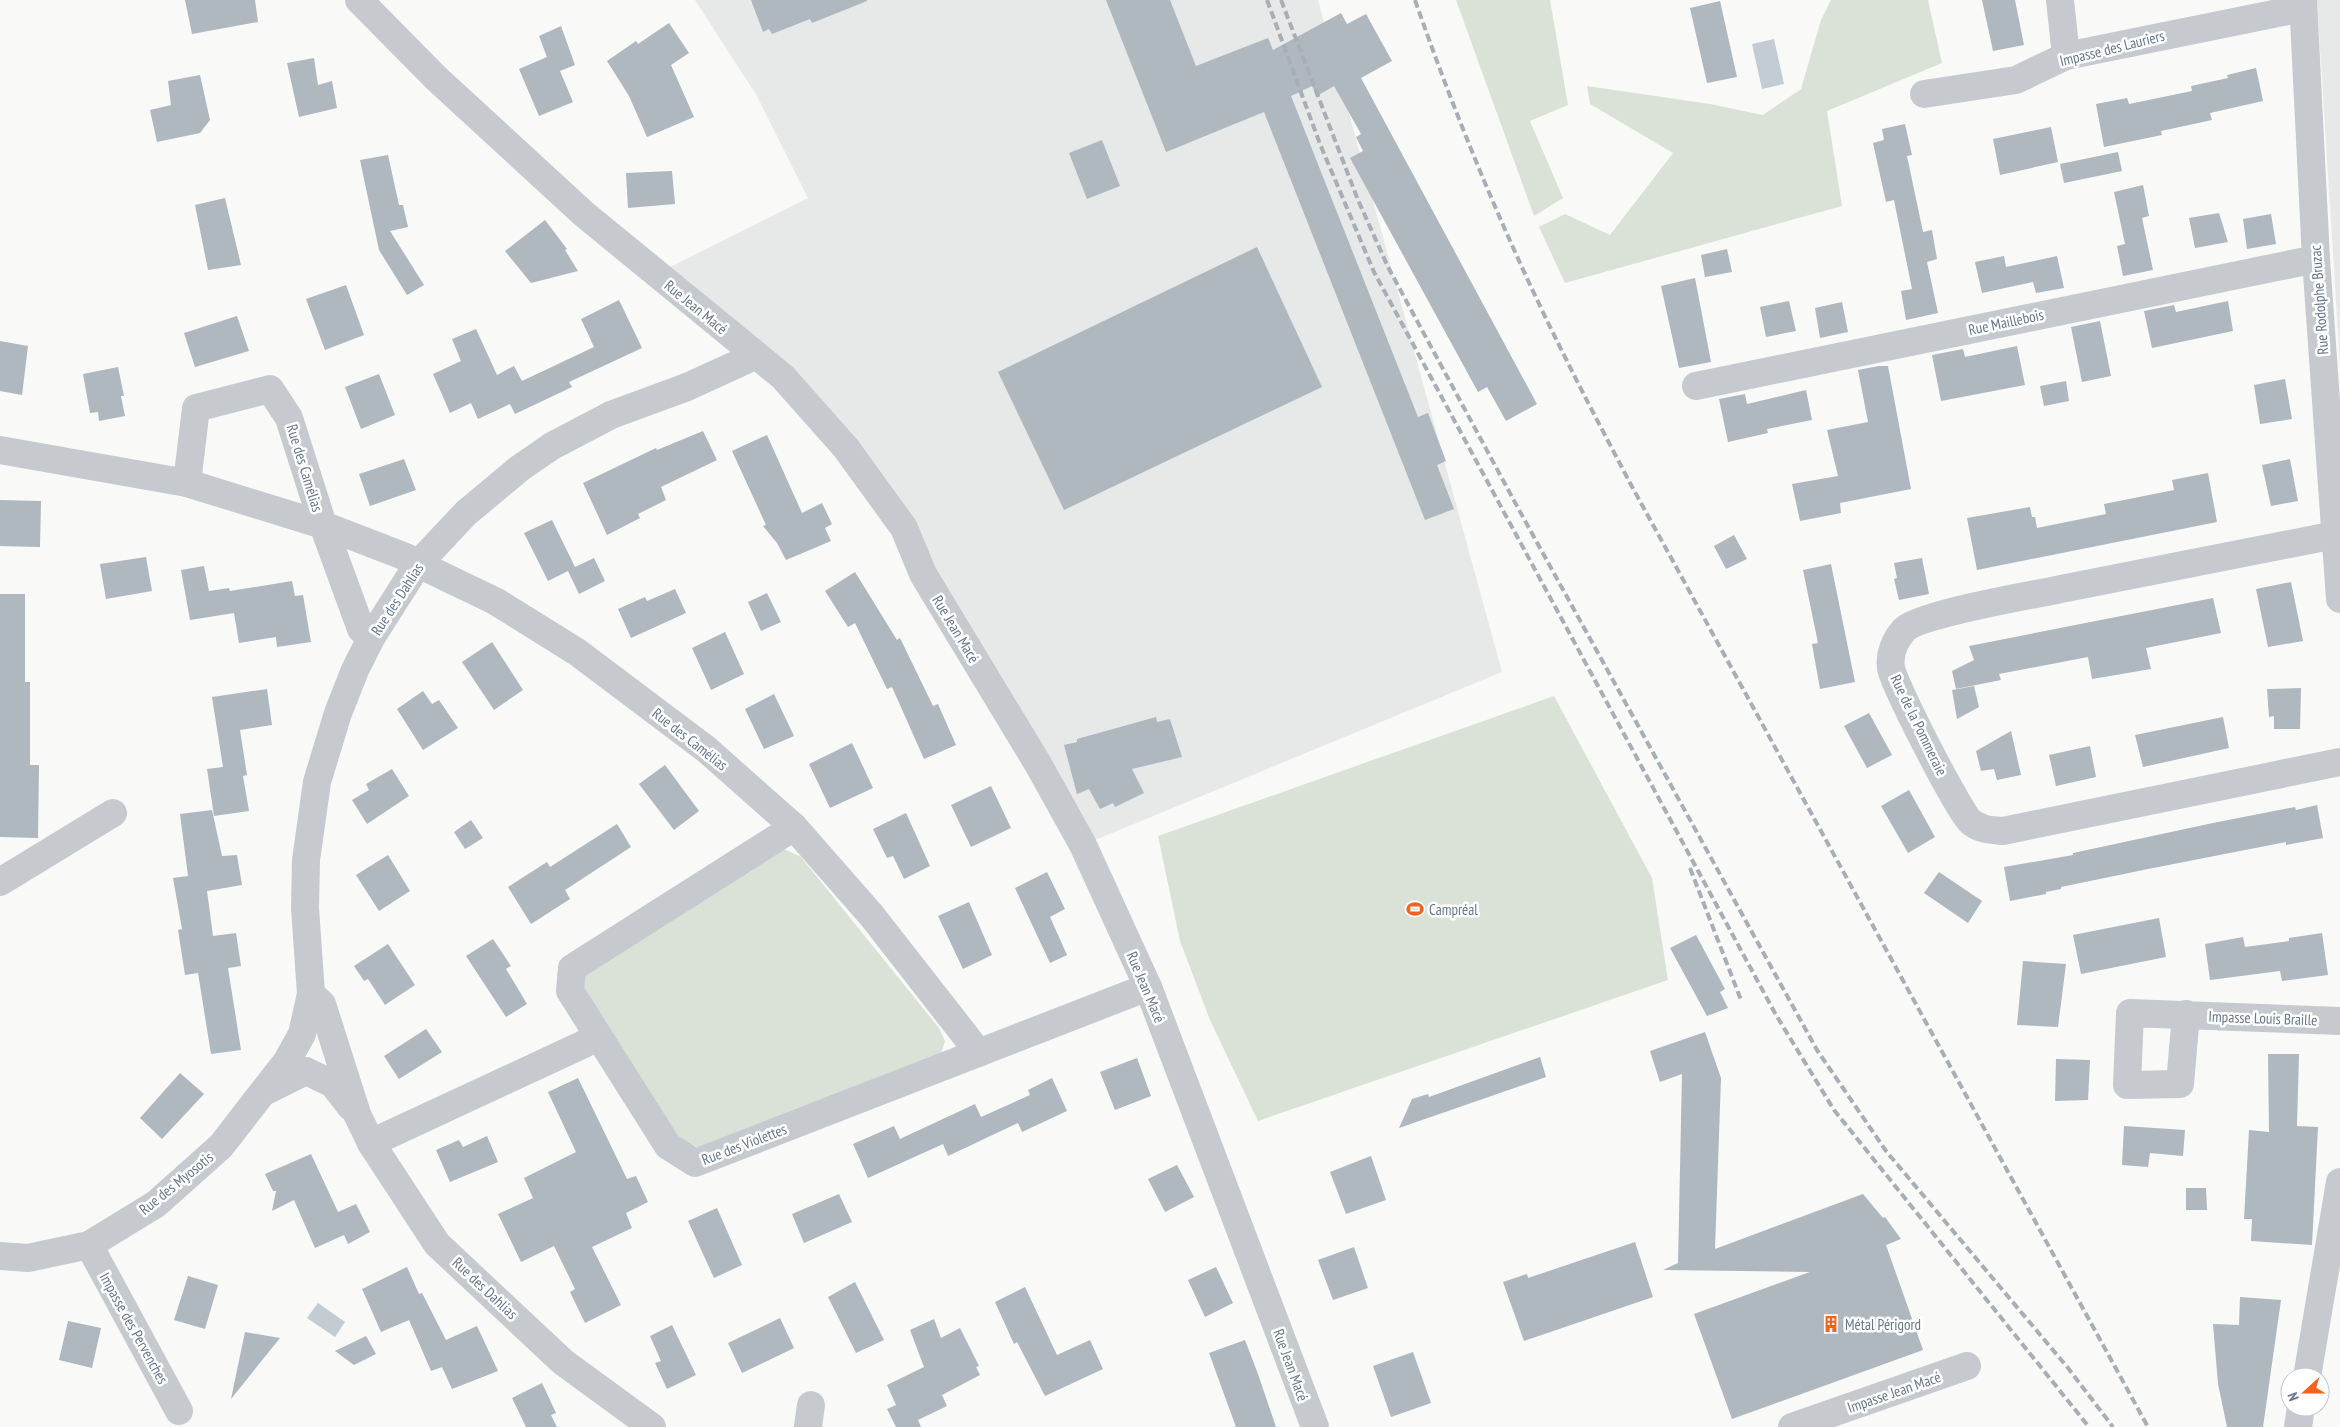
<svg xmlns="http://www.w3.org/2000/svg" width="2340" height="1427" viewBox="0 0 2340 1427" font-family="'PT Sans Narrow',sans-serif">
  <rect width="100%" height="100%" fill="#f9f9f7"/>
  <g fill="#e7e8e8">
    <path d="M695,0H1318L1502,672L1083,845L904,528L783,377L656,274L808,198L757,96Z"/>
    <path d="M2317,0H2340V365Z"/>
  </g>
  <g fill="#dae2d7">
    <path d="M1456,0H1550L1568,105L1530,121L1563,198L1534,216Z"/>
    <path d="M1831,0H1928L1942,63L1827,111L1842,206L1565,283L1539,227L1565,214L1610,235L1673,153L1590,104L1587,86L1710,104L1763,115L1801,89L1821,20Z"/>
    <path d="M1554,696L1652,878L1668,980L1258,1121L1210,1020L1180,941L1158,836Z"/>
    <path d="M784,849L801,857L939,1028L945,1041L941,1053L701,1148L682,1143L582,985L584,974Z"/>
  </g>
  <g fill="#c2ccd2">
    <path d="M1774,39L1784,84L1762,89L1752,44Z"/>
    <path d="M318,1303L345,1322L335,1337L307,1318Z"/>
  </g>
  <g fill="#afb7bf">
    <path d="M185,0H255L258,22L192,34Z"/>
    <path d="M751,0H867V1L812,23L810,19L772,34L769,29L763,32Z"/>
    <path d="M1106,0H1170L1196,66L1268,38L1273,50L1341,13L1347,24L1366,14L1392,61L1361,78L1537,404L1506,421L1487,387L1478,392L1350,158L1363,151L1356,137L1361,134L1334,86L1317,96L1312,86L1291,96L1418,417L1428,413L1446,461L1437,465L1454,509L1425,520L1264,112L1166,152Z"/>
    <path d="M1982,0H2015L2024,45L1993,51Z"/>
    <path d="M1720,1L1737,77L1707,83L1690,8Z"/>
    <path d="M669,23L689,53L671,65L694,117L647,137L629,96L607,61L636,41L638,44Z"/>
    <path d="M561,26L575,65L560,71L573,102L539,116L519,69L547,57L539,36Z"/>
    <path d="M314,58L318,85L332,81L337,108L299,117L287,63Z"/>
    <path d="M2256,68L2263,101L2210,113L2212,120L2161,131L2162,135L2104,147L2096,104L2127,98L2129,104L2192,91L2191,86L2228,78L2227,75Z"/>
    <path d="M200,75L210,120L200,133L157,142L150,110L171,105L168,81Z"/>
    <path d="M1905,124L1912,155L1907,156L1923,232L1932,230L1937,259L1927,262L1938,313L1906,320L1901,291L1912,289L1894,200L1886,202L1873,143L1884,140L1882,129Z"/>
    <path d="M2051,127L2058,162L2000,175L1993,139Z"/>
    <path d="M1102,140L1120,186L1087,199L1069,153Z"/>
    <path d="M2118,152L2122,171L2064,183L2060,164Z"/>
    <path d="M388,155L399,205H403L408,227L390,231L424,285L407,295L379,250L360,160Z"/>
    <path d="M672,171L675,204L628,208L626,173Z"/>
    <path d="M2143,185L2149,216L2142,218L2153,270L2123,276L2117,246L2125,244L2114,192Z"/>
    <path d="M225,198L241,265L208,270L195,205Z"/>
    <path d="M2219,213L2228,242L2195,248L2189,218Z"/>
    <path d="M2271,214L2276,244L2247,249L2243,219Z"/>
    <path d="M545,220L567,249L565,250L578,271L531,283L505,251Z"/>
    <path d="M1257,247L1322,387L1064,510L998,372Z"/>
    <path d="M1727,249L1732,272L1705,277L1701,255Z"/>
    <path d="M2004,256L2006,267L2057,256L2064,288L2036,293L2033,282L1982,293L1975,262Z"/>
    <path d="M1695,278L1711,362L1679,368L1661,286Z"/>
    <path d="M346,285L364,335L325,350L306,299Z"/>
    <path d="M619,300L642,348L569,382L572,387L515,414L510,404L478,419L471,403L450,413L433,374L461,361L452,339L476,329L497,375L514,366L522,381L594,347L581,319Z"/>
    <path d="M1789,301L1796,331L1766,337L1760,307Z"/>
    <path d="M2228,301L2233,331L2152,348L2144,311L2174,305L2176,312Z"/>
    <path d="M1842,302L1848,332L1820,338L1815,308Z"/>
    <path d="M237,316L249,351L195,367L184,333Z"/>
    <path d="M2100,321L2111,376L2082,382L2071,327Z"/>
    <path d="M0,341L28,346L22,395L0,391Z"/>
    <path d="M2017,346L2025,385L1941,401L1932,355L1963,349L1965,357Z"/>
    <path d="M1879,366H1888L1911,489L1840,503L1841,513L1800,521L1792,484L1838,476L1827,430L1868,422L1858,370Z"/>
    <path d="M118,367L124,396H121L125,416L99,421L98,412L90,413L83,374Z"/>
    <path d="M379,374L395,415L361,429L345,387Z"/>
    <path d="M2285,379L2292,419L2260,424L2254,385Z"/>
    <path d="M2066,381L2069,401L2044,406L2040,386Z"/>
    <path d="M1806,390L1812,420L1767,429L1768,433L1728,442L1719,399L1745,394L1747,404Z"/>
    <path d="M703,431L717,460L661,487L666,500L638,514L640,518L607,535L583,483L656,448L657,450Z"/>
    <path d="M767,435L802,513L822,503L832,524L825,528L831,541L786,560L777,543L763,526L766,525L732,451Z"/>
    <path d="M404,459L416,490L370,506L359,474Z"/>
    <path d="M2290,459L2298,501L2271,506L2262,465Z"/>
    <path d="M2208,473L2217,522L1977,570L1967,518L2030,507L2032,517H2035L2037,528L2106,514L2104,504L2174,490L2172,480Z"/>
    <path d="M0,500L41,501L40,547L0,546Z"/>
    <path d="M552,520L575,567L594,558L605,581L579,594L568,571L548,581L524,533Z"/>
    <path d="M1734,535L1747,559L1726,569L1714,546Z"/>
    <path d="M146,557L152,591L106,599L100,564Z"/>
    <path d="M1922,558L1929,594L1899,600L1894,579L1897,578L1894,563Z"/>
    <path d="M1831,564L1855,682L1820,689L1812,644L1818,643L1803,570Z"/>
    <path d="M204,566L209,591L229,588L230,591L292,581L295,596L303,595L311,642L277,647L276,637L239,643L234,613L190,620L181,570Z"/>
    <path d="M855,572L897,640L900,638L933,706L938,704L956,745L924,759L892,687L887,689L855,623L848,627L825,591Z"/>
    <path d="M2291,582L2303,641L2268,647L2256,589Z"/>
    <path d="M675,589L686,613L631,638L618,609L645,597L647,601Z"/>
    <path d="M767,593L781,622L761,631L748,602Z"/>
    <path d="M0,594H25V682H30V765H39L38,838L0,837Z"/>
    <path d="M2213,598L2221,633L2146,648L2151,669L2092,679L2088,657L1999,674L2001,680L1956,689L1952,671L1974,660L1969,646Z"/>
    <path d="M725,632L744,674L711,690L692,648Z"/>
    <path d="M492,642L523,690L494,710L462,662Z"/>
    <path d="M1974,686L1979,707L1957,719L1952,690Z"/>
    <path d="M2301,688L2300,729H2274V716L2269,717L2267,689Z"/>
    <path d="M267,689L272,725L240,730L247,775L243,776L249,811L214,816L207,769L223,767L212,697Z"/>
    <path d="M423,691L432,704L439,700L458,728L423,750L397,709Z"/>
    <path d="M774,694L794,736L764,749L745,709Z"/>
    <path d="M1869,713L1892,755L1867,768L1844,726Z"/>
    <path d="M1156,717L1157,722L1170,719L1182,757L1132,769L1144,793L1115,807L1113,803L1100,809L1089,789L1077,794L1064,745L1077,742V739Z"/>
    <path d="M2223,717L2229,748L2143,767L2135,735Z"/>
    <path d="M2011,731L2021,775L1997,780L1994,769L1981,771L1976,751Z"/>
    <path d="M852,743L873,788L830,808L809,764Z"/>
    <path d="M2090,746L2096,777L2056,786L2049,755Z"/>
    <path d="M665,765L699,811L674,830L639,784Z"/>
    <path d="M392,769L409,796L367,824L352,800L369,790L366,784Z"/>
    <path d="M991,786L1011,828L971,847L951,805Z"/>
    <path d="M1909,790L1935,837L1908,853L1881,806Z"/>
    <path d="M2317,805L2323,838L2286,845V842L2148,869L2061,887V889L2046,892V894L2010,901L2004,867L2073,855V853L2213,823L2295,807L2296,810Z"/>
    <path d="M212,810L222,856L237,855L242,885L207,891L213,936L236,933L241,966L228,968L241,1050L211,1054L198,973L185,975L178,930L182,929L173,878L188,876L180,814Z"/>
    <path d="M906,813L930,866L904,879L893,856L887,858L873,829Z"/>
    <path d="M471,820L483,838L465,849L454,832Z"/>
    <path d="M617,824L631,847L565,890L570,899L531,924L508,887L547,862L550,867Z"/>
    <path d="M388,855L410,891L379,911L356,875Z"/>
    <path d="M1047,872L1065,909L1050,917L1067,955L1050,963L1015,888Z"/>
    <path d="M1939,872L1982,901L1968,923L1924,893Z"/>
    <path d="M969,902L992,955L963,969L938,916Z"/>
    <path d="M2159,918L2166,957L2081,974L2073,935Z"/>
    <path d="M2322,933L2328,975L2282,981L2280,971L2210,980L2205,944L2243,937L2245,947L2289,941V938Z"/>
    <path d="M1696,935L1725,989L1720,992L1728,1008L1707,1016L1670,948Z"/>
    <path d="M493,939L511,966L506,969L527,1004L506,1017L466,956Z"/>
    <path d="M388,944L415,985L385,1005L368,979L364,981L354,966Z"/>
    <path d="M2023,961L2066,964L2058,1027L2017,1025Z"/>
    <path d="M426,1029L442,1052L399,1079L384,1056Z"/>
    <path d="M1705,1032L1721,1078L1715,1249L1863,1194L1883,1218L1885,1217L1901,1239L1886,1245L1923,1350L1732,1419L1694,1314L1810,1272L1663,1270L1678,1263L1682,1074L1660,1082L1650,1051Z"/>
    <path d="M2268,1054H2299L2297,1126L2318,1127L2312,1245L2251,1241L2252,1219H2244L2249,1130L2269,1132Z"/>
    <path d="M1540,1057L1546,1077L1399,1128L1412,1099L1428,1094L1429,1097Z"/>
    <path d="M1137,1058L1151,1096L1115,1110L1100,1072Z"/>
    <path d="M2056,1059L2090,1060L2088,1100L2055,1101Z"/>
    <path d="M180,1073L204,1094L162,1139L140,1118Z"/>
    <path d="M578,1078L627,1179L636,1176L648,1202L626,1213L632,1228L592,1247L621,1305L585,1323L570,1292L575,1289L554,1246L521,1262L498,1214L533,1198L524,1178L576,1152L548,1092Z"/>
    <path d="M1052,1078L1067,1111L1022,1132L1018,1123L948,1156L943,1144L868,1178L853,1144L894,1126L900,1139L975,1104L981,1117L1030,1095L1028,1090Z"/>
    <path d="M2124,1126L2185,1130L2183,1156L2150,1153L2148,1167L2122,1165Z"/>
    <path d="M487,1136L498,1162L450,1182L436,1150L459,1140L463,1147Z"/>
    <path d="M311,1154L338,1212L356,1204L370,1232L348,1244L344,1235L315,1248L294,1200L272,1211L276,1191H273L265,1174Z"/>
    <path d="M1371,1156L1386,1200L1346,1214L1330,1172Z"/>
    <path d="M1177,1165L1194,1197L1165,1212L1148,1179Z"/>
    <path d="M2186,1188H2206L2207,1210H2186Z"/>
    <path d="M839,1194L852,1222L804,1243L792,1214Z"/>
    <path d="M717,1208L742,1265L714,1278L688,1221Z"/>
    <path d="M1635,1242L1653,1297L1524,1341L1503,1282L1527,1274L1528,1278Z"/>
    <path d="M1354,1247L1368,1288L1333,1300L1318,1260Z"/>
    <path d="M407,1267L419,1294L422,1293L446,1340L477,1326L498,1371L452,1389L442,1367L431,1371L409,1320L381,1332L362,1289Z"/>
    <path d="M1216,1267L1233,1303L1205,1317L1188,1280Z"/>
    <path d="M188,1276L218,1285L205,1329L174,1320Z"/>
    <path d="M855,1282L884,1340L856,1353L828,1297Z"/>
    <path d="M1025,1287L1057,1355L1090,1340L1103,1369L1045,1396L1017,1342L1014,1344L995,1302Z"/>
    <path d="M2240,1297L2281,1300L2263,1427H2227L2218,1384L2213,1324L2239,1325Z"/>
    <path d="M780,1318L794,1348L742,1373L728,1343Z"/>
    <path d="M934,1319L941,1338L960,1328L979,1366L976,1367L980,1375L942,1395L947,1406L918,1420L921,1427H896L887,1409L896,1405L887,1385L924,1367L910,1330Z"/>
    <path d="M68,1321L101,1328L92,1368L59,1360Z"/>
    <path d="M672,1325L696,1375L667,1389L655,1363L661,1361L650,1336Z"/>
    <path d="M245,1332L280,1338L231,1399Z"/>
    <path d="M366,1336L376,1354L354,1365L335,1351Z"/>
    <path d="M1245,1340L1258,1374L1276,1427H1236L1209,1353Z"/>
    <path d="M1413,1352L1431,1403L1391,1417L1373,1366Z"/>
    <path d="M542,1383L556,1413L551,1415L557,1427H526L512,1398Z"/>
  </g>
  <g fill="none" stroke-linecap="round" stroke-linejoin="round">
    <g stroke="#c6cacf" stroke-width="28">
      <path d="M359,0L436,78L584,214L783,377L846,448L904,528L923,574L1038,764L1083,845L1148,987L1315,1427"/>
      <path d="M2060,0L2066,56"/>
      <path d="M2303,0L2316,259L2340,599"/>
      <path d="M1924,94L2016,80L2066,56L2303,8"/>
      <path d="M1696,386L2316,259"/>
      <path d="M0,450L187,483L323,525L406,557L418,564L495,601L577,652L706,749L794,827L872,916L979,1053"/>
      <path d="M187,483L196,408L270,389L289,418L323,525L361,629L371,638"/>
      <path d="M2335,535C2244,553 2152,571 2061,589C2033,595 1919,614 1904,630C1895,640 1889,654 1891,668C1894,685 1960,814 1971,822C1981,830 1992,830 2003,831L2340,762"/>
      <path d="M794,827L572,968L570,991L668,1146L695,1163L1148,987"/>
      <path d="M0,882L113,813"/>
      <path d="M311,994L322,1004L357,1114L371,1143L437,1244L563,1362L652,1427"/>
      <path d="M2186,1014L2180,1084L2127,1085L2130,1013L2340,1021"/>
      <path d="M268,1090L306,1071L333,1084L351,1107"/>
      <path d="M371,1143L584,1044L597,1035"/>
      <path d="M89,1245L179,1411"/>
      <path d="M0,1256L28,1258L89,1245L156,1204L221,1146L287,1061L302,1034L311,994L305,908L306,860L317,782L338,713L355,670L371,638L418,564L466,513L520,468L552,446L611,415L687,387L746,360L754,354"/>
      <path d="M2307,1377L2340,1182"/>
      <path d="M808,1427L811,1405"/>
      <path d="M1792,1427L1967,1366"/>
      <path d="M2298,1427L2301,1407"/>
    </g>
    <g stroke="#a8aeb5" stroke-width="4" stroke-dasharray="8 4" stroke-linecap="butt">
      <path d="M1267,0L1320,144L1374,272L1776,1015L1834,1110L2089,1427"/>
      <path d="M1281,0L1358,200L1388,267L1518,508L1817,1050L1886,1151L2068,1368L2113,1427"/>
      <path d="M1415,0C1456,118 1504,234 1559,345C1582,392 1606,437 1630,483L2148,1427"/>
      <path d="M1690,868L1741,1000"/>
    </g>
  </g>
  <defs>
    <g id="stadium-bare" transform="scale(1.35)"><path d="M0-5a6.5 5 0 1 0 0 10a6.5 5 0 1 0 0-10ZM-3.5-1.8h7v3.6h-7Z" fill="#f5621b" stroke="#fff" stroke-width="2.5" paint-order="stroke"/></g>
    <g id="building-bare" transform="scale(1.35)"><path d="M-4-6H4V6H1V3H-1V6H-4ZM-2.5-4.3h1.7v1.8h-1.7ZM.8-4.3h1.7v1.8H.8ZM-2.5-1h1.7V.8h-1.7ZM.8-1h1.7V.8H.8Z" fill="#f5621b" stroke="#fff" stroke-width="2.5" paint-order="stroke"/></g>
  </defs>
  <g fill-rule="evenodd">
    <use href="#stadium-bare" x="1415" y="909"/>
    <use href="#building-bare" x="1831" y="1324"/>
  </g>
  <g text-anchor="middle" dominant-baseline="central" stroke-width="5" stroke-linejoin="round" paint-order="stroke">
    <g font-size="15" fill="#65778b" stroke="#fff">
      <text transform="translate(2112 48) rotate(-14)">Impasse des Lauriers</text>
      <text transform="translate(2319 300) rotate(-94)">Rue Rodolphe Bruzac</text>
      <text transform="translate(696 307) rotate(39)">Rue Jean Macé</text>
      <text transform="translate(2006 322) rotate(-12)">Rue Maillebois</text>
      <text transform="translate(305 468) rotate(73)">Rue des Camélias</text>
      <text transform="translate(397 599) rotate(-57)">Rue des Dahlias</text>
      <text transform="translate(956 629) rotate(59)">Rue Jean Macé</text>
      <text transform="translate(1919 725) rotate(64)">Rue de la Pommeraie</text>
      <text transform="translate(690 739) rotate(38)">Rue des Camélias</text>
      <text transform="translate(1146 987) rotate(67)">Rue Jean Macé</text>
      <text transform="translate(2263 1018) rotate(2)">Impasse Louis Braille</text>
      <text transform="translate(744 1144) rotate(-21)">Rue des Violettes</text>
      <text transform="translate(176 1183) rotate(-39)">Rue des Myosotis</text>
      <text transform="translate(485 1288) rotate(43)">Rue des Dahlias</text>
      <text transform="translate(134 1328) rotate(61)">Impasse des Pervenches</text>
      <text transform="translate(1291 1365) rotate(70)">Rue Jean Macé</text>
      <text transform="translate(1894 1392) rotate(-19)">Impasse Jean Macé</text>
    </g>
    <g font-size="15" fill="#65778b" stroke="#fff" text-anchor="start">
      <text x="1429" y="909">Campréal</text>
      <text x="1845" y="1324">Métal Périgord</text>
    </g>
  </g>
  <g transform="translate(2305 1392) rotate(249)"><circle r="24" fill="#ffffff" stroke="#c1c9d1"/>
  <path d="M0-4L9 19L0 12L-9 19Z" fill="#f5621b"/>
  <text y="-8" font-size="14" font-weight="bold" text-anchor="middle" fill="#65778b">N</text>
  </g>
</svg>
